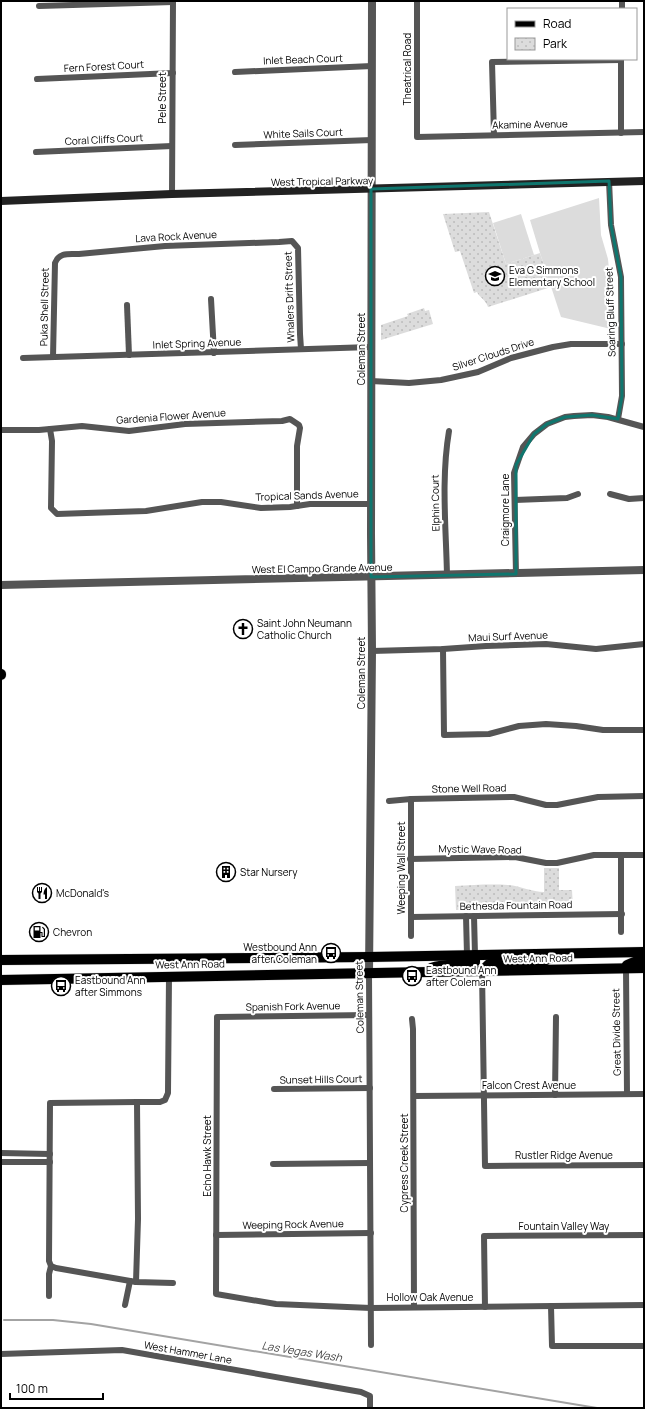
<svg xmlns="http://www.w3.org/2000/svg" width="645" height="1409" viewBox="0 0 645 1409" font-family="Manrope,sans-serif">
  <defs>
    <pattern id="park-dots" width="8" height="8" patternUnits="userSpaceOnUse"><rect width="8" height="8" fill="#dcdcdc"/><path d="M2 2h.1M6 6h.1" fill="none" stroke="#bbb" stroke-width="1.8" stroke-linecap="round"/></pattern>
  </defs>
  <rect width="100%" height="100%" fill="#fff"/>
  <g fill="#dcdcdc">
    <path d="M599,198L601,235L608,259L611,293V329L561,317L540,253L530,220Z"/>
    <path d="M521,214L534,255L506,264L493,223Z"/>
  </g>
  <g fill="url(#park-dots)">
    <path d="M489,212L506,264L540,253L551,287L488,307C486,300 479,297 477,292L474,293L460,251L455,252L443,214Z"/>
    <path d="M424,308L425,311L429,310L433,324L381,340V325L408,316L407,314Z"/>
    <path d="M544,868H559V890H572L573,909L456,910L455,886C473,885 491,884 508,885C521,886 532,892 544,892Z"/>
  </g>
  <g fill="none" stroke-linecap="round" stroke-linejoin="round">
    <path stroke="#a3a3a3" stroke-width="2" d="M4,1320H53L91,1324L597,1408"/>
    <g stroke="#dbdbdb" stroke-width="11">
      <g id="primary">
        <path d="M1,674V675"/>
        <path d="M1,960L369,957L644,952"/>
        <path d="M626,967L627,965L634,962L644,961"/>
        <path d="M431,968C447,963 461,966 475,962V955"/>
        <path d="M482,971L489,964L544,961L557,955"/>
        <path d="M1,980L644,968"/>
      </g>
    </g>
    <g stroke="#555" stroke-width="6">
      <path d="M417,1V137L644,132"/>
      <path d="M39,6L173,2"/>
      <path d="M622,9V1"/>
      <path d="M235,72L372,66"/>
      <path d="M37,79L173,73"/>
      <path d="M621,133V59"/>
      <path d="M494,135L492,62L621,60"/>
      <path d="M235,145L372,140"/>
      <path d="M36,152L172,146"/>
      <path d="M609,181L611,225L621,277L622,396L618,419"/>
      <path d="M172,194L173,1"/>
      <path d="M211,299L214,353"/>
      <path d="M127,305L129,355"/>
      <path d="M53,357L55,263C59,252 69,254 79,254L165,246L279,242L292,241L298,248L300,334L301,349"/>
      <path d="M23,358L371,347"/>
      <path d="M371,381L409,383L441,380L478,372L511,358L553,347L571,344H622"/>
      <path d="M50,429L52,441L51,508L57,514L146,511L202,502H221L261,508L290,507L310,504H371"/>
      <path d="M1,430H39L82,426L129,431L185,424L282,421L290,419L299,425L300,428L297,446V506"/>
      <path d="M610,494L629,499L644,498"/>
      <path d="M515,500L567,498L578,494"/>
      <path d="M516,574L514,473L523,447L534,434L547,424L565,417L574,416L592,415L608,417L644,427"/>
      <path d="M447,575C446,527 441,479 449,431"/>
      <path d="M443,649L444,735L489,734L519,726L546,724L576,726L603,730H644"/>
      <path d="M372,651L443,649L486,646L546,644L596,649L644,644"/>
      <path d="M411,799V936"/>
      <path d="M389,801L411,799L514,797L546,805H557L598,797L644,796"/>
      <path d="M410,859L515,857L546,863H557L594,855H644"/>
      <path d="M466,916L467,955"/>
      <path d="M474,916L475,955"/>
      <path d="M411,917L622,914"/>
      <path d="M621,932V855"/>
      <path d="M626,969L627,1094"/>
      <path d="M482,971L485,1166L644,1165"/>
      <path d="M369,973L371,1345"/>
      <path d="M169,977L168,1093L165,1100L160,1102H137L50,1103L49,1261L51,1266L56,1268L136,1282L173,1283"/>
      <path d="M369,1015L217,1017L216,1294L276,1304L371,1308L644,1305"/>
      <path d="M412,1019L413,1029L414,1307"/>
      <path d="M274,1089L370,1088"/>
      <path d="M555,1095L556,1017"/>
      <path d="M414,1096L644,1094"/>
      <path d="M1,1153L50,1154"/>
      <path d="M1,1162H50"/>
      <path d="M273,1164L370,1163"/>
      <path d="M216,1235L371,1233"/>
      <path d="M136,1282L138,1219L137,1102"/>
      <path d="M49,1296V1274L51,1266"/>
      <path d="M125,1305L130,1281"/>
      <path d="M551,1306L552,1346H644"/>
      <path d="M485,1307L484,1236L644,1235"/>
      <path d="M1,1354L122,1350L361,1392L370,1396V1408"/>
    </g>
    <g stroke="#555" stroke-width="8">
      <path d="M1,585L644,570"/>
      <path d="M369,973L372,651L371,534L372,1"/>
    </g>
    <path stroke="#222" stroke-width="8" d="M1,201L172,194L644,181"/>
    <use href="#primary" stroke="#000" stroke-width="10"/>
  </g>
  <path fill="none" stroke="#0f766e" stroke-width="3" stroke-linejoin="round" d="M609,181L611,225L621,277L622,396L618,419L592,415L565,417L547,424L534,434L516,465V574L371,577V189Z"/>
  <defs>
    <g id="school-ring" transform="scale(1)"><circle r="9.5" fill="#fff" stroke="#000" stroke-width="1.5"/><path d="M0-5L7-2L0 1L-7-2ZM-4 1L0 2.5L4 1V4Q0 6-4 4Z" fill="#000"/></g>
    <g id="church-ring" transform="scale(1)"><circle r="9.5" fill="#fff" stroke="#000" stroke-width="1.5"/><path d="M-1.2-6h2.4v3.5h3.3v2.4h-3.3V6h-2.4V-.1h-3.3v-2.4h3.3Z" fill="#000"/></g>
    <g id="building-ring" transform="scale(1)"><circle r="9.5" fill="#fff" stroke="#000" stroke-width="1.5"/><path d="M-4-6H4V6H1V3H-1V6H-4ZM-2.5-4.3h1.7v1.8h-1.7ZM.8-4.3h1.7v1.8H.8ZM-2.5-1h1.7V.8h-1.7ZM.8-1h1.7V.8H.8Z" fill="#000"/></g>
    <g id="restaurant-ring" transform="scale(1)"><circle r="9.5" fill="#fff" stroke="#000" stroke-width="1.5"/><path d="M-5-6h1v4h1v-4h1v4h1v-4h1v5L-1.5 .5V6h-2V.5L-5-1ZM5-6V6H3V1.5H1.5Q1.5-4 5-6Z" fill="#000"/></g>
    <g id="fuel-ring" transform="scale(1)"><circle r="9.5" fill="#fff" stroke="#000" stroke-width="1.5"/><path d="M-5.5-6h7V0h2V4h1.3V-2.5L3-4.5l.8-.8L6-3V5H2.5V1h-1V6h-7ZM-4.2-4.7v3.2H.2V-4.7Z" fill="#000"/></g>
    <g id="bus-ring" transform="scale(1)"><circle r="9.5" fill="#fff" stroke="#000" stroke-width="1.5"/><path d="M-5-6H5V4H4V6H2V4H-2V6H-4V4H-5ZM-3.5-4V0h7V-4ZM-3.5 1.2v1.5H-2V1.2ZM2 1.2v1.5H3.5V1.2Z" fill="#000"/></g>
  </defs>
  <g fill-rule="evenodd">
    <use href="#school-ring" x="495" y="276"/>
    <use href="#church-ring" x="243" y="629"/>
    <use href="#building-ring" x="226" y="872"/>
    <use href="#restaurant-ring" x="42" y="893"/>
    <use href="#fuel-ring" x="39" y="932"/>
    <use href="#bus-ring" x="331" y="953"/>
    <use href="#bus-ring" x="412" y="976"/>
    <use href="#bus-ring" x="61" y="986"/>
  </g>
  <g text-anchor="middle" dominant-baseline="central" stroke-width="4" stroke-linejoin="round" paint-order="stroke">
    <g font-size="10" fill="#000" stroke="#fff">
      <text transform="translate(303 59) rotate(-2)">Inlet Beach Court</text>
      <text transform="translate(104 66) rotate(-3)">Fern Forest Court</text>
      <text transform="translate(407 69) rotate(-90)">Theatrical Road</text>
      <text transform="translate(162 98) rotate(-90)">Pele Street</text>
      <text transform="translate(530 124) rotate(-1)">Akamine Avenue</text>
      <text transform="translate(303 133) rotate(-2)">White Sails Court</text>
      <text transform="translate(104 139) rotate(-3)">Coral Cliffs Court</text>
      <text transform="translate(322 181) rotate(-1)">West Tropical Parkway</text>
      <text transform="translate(176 236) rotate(-3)">Lava Rock Avenue</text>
      <text transform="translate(289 297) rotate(-92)">Whalers Drift Street</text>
      <text transform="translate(44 307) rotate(-89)">Puka Shell Street</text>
      <text transform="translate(610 312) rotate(-92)">Soaring Bluff Street</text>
      <text transform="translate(197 343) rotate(-2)">Inlet Spring Avenue</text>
      <text transform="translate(361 349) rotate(-90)">Coleman Street</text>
      <text transform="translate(493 354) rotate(-18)">Silver Clouds Drive</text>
      <text transform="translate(171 416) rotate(-4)">Gardenia Flower Avenue</text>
      <text transform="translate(307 495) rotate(-2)">Tropical Sands Avenue</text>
      <text transform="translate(435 503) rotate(-91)">Elphin Court</text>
      <text transform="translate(505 510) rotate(-90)">Craigmore Lane</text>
      <text transform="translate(322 568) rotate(-1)">West El Campo Grande Avenue</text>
      <text transform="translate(508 636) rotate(-2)">Maui Surf Avenue</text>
      <text transform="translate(361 673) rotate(-90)">Coleman Street</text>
      <text transform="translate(469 788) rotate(-1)">Stone Well Road</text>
      <text transform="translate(480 849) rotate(1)">Mystic Wave Road</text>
      <text transform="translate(401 868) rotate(-90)">Weeping Wall Street</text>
      <text transform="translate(516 905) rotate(-1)">Bethesda Fountain Road</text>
      <text transform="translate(538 958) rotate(-1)">West Ann Road</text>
      <text transform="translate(190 964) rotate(-1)">West Ann Road</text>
      <text transform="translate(359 997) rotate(-91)">Coleman Street</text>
      <text transform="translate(293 1006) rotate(-1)">Spanish Fork Avenue</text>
      <text transform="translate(616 1032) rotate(-91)">Great Divide Street</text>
      <text transform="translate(321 1079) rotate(-1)">Sunset Hills Court</text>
      <text x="529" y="1085">Falcon Crest Avenue</text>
      <text x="564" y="1155">Rustler Ridge Avenue</text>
      <text transform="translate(207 1156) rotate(-90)">Echo Hawk Street</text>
      <text transform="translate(404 1163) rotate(-90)">Cypress Creek Street</text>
      <text transform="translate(293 1224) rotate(-1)">Weeping Rock Avenue</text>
      <text x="564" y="1226">Fountain Valley Way</text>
      <text x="430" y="1297">Hollow Oak Avenue</text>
      <text transform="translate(188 1352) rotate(10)">West Hammer Lane</text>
    </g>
    <g font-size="10" fill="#000" stroke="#fff" text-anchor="start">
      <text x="509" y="270">Eva G Simmons<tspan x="509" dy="12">Elementary School</tspan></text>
      <text x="257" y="623">Saint John Neumann<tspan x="257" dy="12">Catholic Church</tspan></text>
      <text x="240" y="872">Star Nursery</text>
      <text x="56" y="893">McDonald's</text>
      <text x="53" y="932">Chevron</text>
      <text x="317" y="947" text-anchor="end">Westbound Ann<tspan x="317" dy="12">after Coleman</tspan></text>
      <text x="426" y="970">Eastbound Ann<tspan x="426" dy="12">after Coleman</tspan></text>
      <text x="75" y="980">Eastbound Ann<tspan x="75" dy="12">after Simmons</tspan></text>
    </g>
    <g font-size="11" font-style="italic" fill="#444" stroke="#fff">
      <text transform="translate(302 1351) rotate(9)">Las Vegas Wash</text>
    </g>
  </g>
  <rect width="645" height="1409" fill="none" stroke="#000000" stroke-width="4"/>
  <rect x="507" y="8" width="130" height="52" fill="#ffffff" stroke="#999999"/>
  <rect x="515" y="21" width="20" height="6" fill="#000000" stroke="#999999"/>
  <text x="543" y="28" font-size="12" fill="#000000">Road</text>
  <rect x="515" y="38" width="20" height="12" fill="url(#park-dots)" stroke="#999999"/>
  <text x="543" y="48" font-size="12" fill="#000000">Park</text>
  <path d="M10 1393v6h93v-6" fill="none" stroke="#000000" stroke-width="2"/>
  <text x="16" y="1393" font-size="12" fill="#000000" stroke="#ffffff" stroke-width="3" paint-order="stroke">100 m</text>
</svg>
